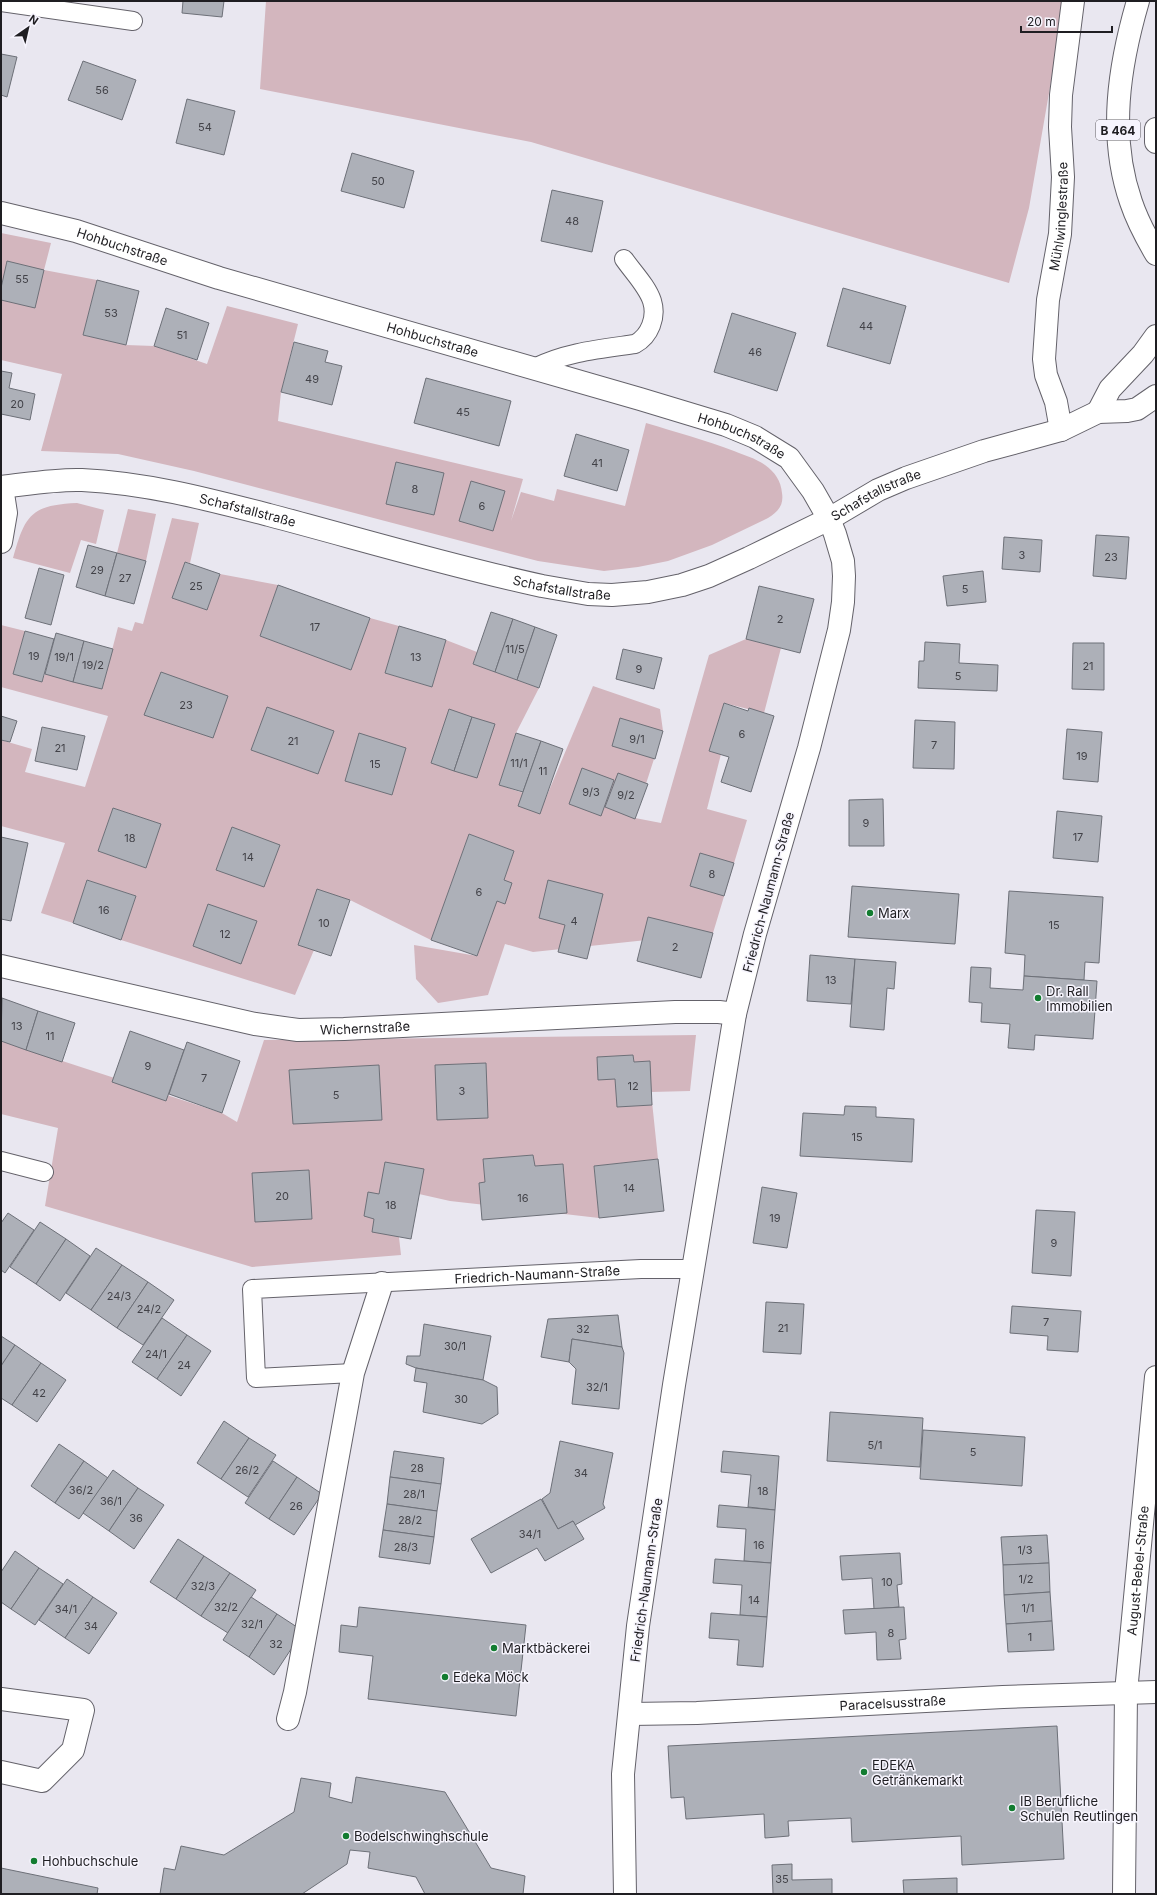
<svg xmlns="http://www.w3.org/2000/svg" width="1157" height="1895" viewBox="0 0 1157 1895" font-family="Inter,sans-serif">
  <rect width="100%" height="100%" fill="#e9e7f0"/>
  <g fill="#d3b6be" fill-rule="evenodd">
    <path d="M266,1H1065L1029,208L1009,283L531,142L260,89Z"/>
    <path d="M1,233L51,243L44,270L97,280L83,335L126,345L154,346L207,364L227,306L298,324L281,392L278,421L523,479L511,521L521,492L554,501L557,489L625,506L646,423C676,432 705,440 734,451C744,455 757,459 765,465C775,472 781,481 782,493C784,505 778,512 768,518L712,545L668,561L638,567L604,571L538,561L194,471L118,454L41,451L62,374L1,360Z"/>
    <path d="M77,503L104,510L96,544L81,540L70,573L13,558C25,515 31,505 77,503Z"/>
    <path d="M128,509L156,514L146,561L117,553Z"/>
    <path d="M172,518L199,523L190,563L185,562L173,598L207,610L220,574L278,585L260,636L351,670L370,618L399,626L385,673L432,687L446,640L477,652L473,664L539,688L516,733L499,785L545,800L593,686L660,709L663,731L635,818L661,823L709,655L746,639L781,648L764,713L724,703L709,751L721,754L707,809L747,820L713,933L533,952L505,944L488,995L438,1003L416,979L414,945L477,956L514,851L469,834L431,940L350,900L317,890L314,950L295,995L121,940L136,896L87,880L73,923L41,913L65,843L1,826V740L32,749L25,772L85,787L108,716L1,687V625L25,631L13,674L42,682L45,674L102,689L118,627L132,631L135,622L143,624ZM113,808L160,824L146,868L98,851Z"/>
    <path d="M696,1035L690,1091L651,1092L658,1159L594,1166L599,1218L450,1201L419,1194L399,1237L401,1255L252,1267L45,1206L58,1128L1,1114V1041L222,1113L237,1122L264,1040Z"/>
  </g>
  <g fill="#adb0b8" stroke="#6d7078">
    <path d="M183,1H224L222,17L182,13Z"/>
    <path d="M1,54L17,57L7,97L1,95Z"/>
    <path d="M83,61L136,80L122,120L68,100Z"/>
    <path d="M187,99L235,111L224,155L176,143Z"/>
    <path d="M352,153L414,171L404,208L341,191Z"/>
    <path d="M552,190L603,201L592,252L541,241Z"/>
    <path d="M7,261L44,270L35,308L1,300V288Z"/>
    <path d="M97,280L139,291L126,345L83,335Z"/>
    <path d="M843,288L906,306L890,364L827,346Z"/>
    <path d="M166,308L209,323L197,360L154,346Z"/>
    <path d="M732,313L796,333L777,391L714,372Z"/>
    <path d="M294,342L328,351L325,362L342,366L332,405L281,392Z"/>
    <path d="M1,371L12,373L9,388L35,394L30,420L1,414Z"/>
    <path d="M426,378L511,401L499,446L414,423Z"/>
    <path d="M576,434L629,450L617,491L564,476Z"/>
    <path d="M396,462L444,473L434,515L386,504Z"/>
    <path d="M471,481L505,491L493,531L459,521Z"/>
    <path d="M1096,535L1129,537L1126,579L1093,576Z"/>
    <path d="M1004,537L1042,540L1040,572L1002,569Z"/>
    <path d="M88,545L117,553L105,596L76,587Z"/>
    <path d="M117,553L146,561L134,604L105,596Z"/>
    <path d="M185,562L220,574L207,610L172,598Z"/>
    <path d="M39,568L64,575L51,625L25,618Z"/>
    <path d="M983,571L986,602L947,606L943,576Z"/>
    <path d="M278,585L370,618L351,670L260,636Z"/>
    <path d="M759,586L814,599L800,653L746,639Z"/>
    <path d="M491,612L513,619L495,672L473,664Z"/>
    <path d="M513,619L535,627L517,680L495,672Z"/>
    <path d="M399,626L446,640L432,687L385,673Z"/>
    <path d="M535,627L557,635L539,688L517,680Z"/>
    <path d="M25,631L54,639L42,682L13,674Z"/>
    <path d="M56,633L84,641L73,682L45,674Z"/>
    <path d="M84,641L113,649L102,689L73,682Z"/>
    <path d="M925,642L960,644L959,663L998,665L997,691L918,688L919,661H924Z"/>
    <path d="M1073,643H1104V690L1072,689Z"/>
    <path d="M623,649L662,658L654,689L616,679Z"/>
    <path d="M161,672L228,696L213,738L144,715Z"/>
    <path d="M724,703L748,711L749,708L774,716L751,792L721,782L729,757L709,751Z"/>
    <path d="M267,707L334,731L318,774L251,750Z"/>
    <path d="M449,709L472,717L454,771L431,763Z"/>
    <path d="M1,716L17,721L10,742L1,740Z"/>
    <path d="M472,717L495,724L477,778L454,771Z"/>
    <path d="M620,718L663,731L655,759L612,746Z"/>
    <path d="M915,720L955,722L954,769L913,768Z"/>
    <path d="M42,727L85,736L77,770L35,761Z"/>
    <path d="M1067,729L1102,732L1098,782L1063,779Z"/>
    <path d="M359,733L406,748L392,795L345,781Z"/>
    <path d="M516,733L541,741L523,792L499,785Z"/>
    <path d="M541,741L563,749L540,814L518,806Z"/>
    <path d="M582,768L614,780L601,816L569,804Z"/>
    <path d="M618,773L648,784L635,819L605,807Z"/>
    <path d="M883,799L884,846H849V800Z"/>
    <path d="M113,808L161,824L146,868L98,851Z"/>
    <path d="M1057,811L1102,816L1098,862L1053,858Z"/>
    <path d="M232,827L280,845L264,887L216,870Z"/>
    <path d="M469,834L514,851L504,880L512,883L505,904L497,901L477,956L431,940Z"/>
    <path d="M1,837L28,843L11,921L1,919Z"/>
    <path d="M700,853L734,863L724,896L690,886Z"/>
    <path d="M87,880L136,896L121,940L73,923Z"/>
    <path d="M548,880L603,894L587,959L558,952L565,925L539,918Z"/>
    <path d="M852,886L959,894L955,944L848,937Z"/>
    <path d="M317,889L350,900L331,956L298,945Z"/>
    <path d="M1009,891L1103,897L1099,963L1085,962L1084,980L1024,976L1025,955L1005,953Z"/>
    <path d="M208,904L257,921L241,964L193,946Z"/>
    <path d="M648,917L713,933L701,978L637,961Z"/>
    <path d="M810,955L855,959L851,1004L807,1001Z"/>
    <path d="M855,959L896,962L894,989L887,988L884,1030L850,1027Z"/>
    <path d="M971,967L991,968L990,988L1023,990L1024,976L1097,981L1093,1039L1035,1035L1034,1050L1008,1048L1010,1024L981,1022L982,1003L969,1002Z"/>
    <path d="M2,998L38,1011L26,1050L1,1041Z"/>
    <path d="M38,1011L75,1023L62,1062L26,1050Z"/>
    <path d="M130,1031L184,1050L166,1101L112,1082Z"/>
    <path d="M187,1042L240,1061L222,1113L169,1094Z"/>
    <path d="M633,1055L634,1062L650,1061L652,1105L617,1107L615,1079L598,1080L597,1057Z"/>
    <path d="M486,1063L488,1118L437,1120L435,1065Z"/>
    <path d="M379,1065L382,1120L293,1124L289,1070Z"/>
    <path d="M845,1106L876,1107V1117L914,1119L912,1162L800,1156L803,1113L844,1115Z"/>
    <path d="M533,1155L535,1166L563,1164L567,1213L482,1220L479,1183L485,1182L483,1159Z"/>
    <path d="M658,1159L664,1211L599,1218L594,1166Z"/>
    <path d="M385,1162L424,1169L411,1239L372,1232L374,1219L364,1216L368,1192L379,1194Z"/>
    <path d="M309,1170L312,1219L255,1222L252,1173Z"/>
    <path d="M762,1187L797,1193L787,1248L753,1243Z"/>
    <path d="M1036,1210L1075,1212L1071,1276L1032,1273Z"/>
    <path d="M8,1213L34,1230L5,1273L1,1270V1223Z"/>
    <path d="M40,1222L66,1239L36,1284L10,1267Z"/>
    <path d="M66,1239L90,1256L60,1301L36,1284Z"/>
    <path d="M96,1248L122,1265L91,1310L66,1293Z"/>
    <path d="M122,1265L148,1282L117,1328L91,1310Z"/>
    <path d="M148,1282L174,1300L143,1345L117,1328Z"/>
    <path d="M766,1302L804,1304L801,1354L763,1352Z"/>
    <path d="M1012,1306L1081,1311L1078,1352L1047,1350L1048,1336L1010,1333Z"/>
    <path d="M618,1315L622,1347L572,1339L569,1362L541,1357L548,1319Z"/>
    <path d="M162,1318L187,1335L157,1379L132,1362Z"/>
    <path d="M424,1324L491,1336L483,1380L416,1368L406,1364L407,1356H420Z"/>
    <path d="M187,1335L211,1351L181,1396L157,1379Z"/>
    <path d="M1,1336L15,1345L1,1366Z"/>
    <path d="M572,1339L622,1347L624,1353L619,1409L572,1404L576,1369L569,1362Z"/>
    <path d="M15,1345L41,1363L12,1405L1,1398V1366Z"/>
    <path d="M41,1363L66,1380L37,1422L12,1405Z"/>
    <path d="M416,1368L483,1380L497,1387L498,1414L482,1424L423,1412L427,1383L414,1381Z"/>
    <path d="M830,1412L923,1418L920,1467L827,1461Z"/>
    <path d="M224,1421L249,1438L221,1479L197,1463Z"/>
    <path d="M923,1430L1025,1437L1022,1486L920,1479Z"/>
    <path d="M249,1438L276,1455L248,1497L221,1479Z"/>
    <path d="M560,1441L613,1453L603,1504L605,1508L575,1525L573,1521L558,1529L542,1499L550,1493Z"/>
    <path d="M59,1444L84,1461L55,1503L31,1486Z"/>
    <path d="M394,1451L444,1458L441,1484L390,1477Z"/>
    <path d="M723,1451L779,1456L775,1510L748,1507L751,1475L721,1472Z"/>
    <path d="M84,1461L108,1478L79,1519L55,1503Z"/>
    <path d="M273,1461L297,1477L269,1519L245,1503Z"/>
    <path d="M113,1470L138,1488L109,1531L83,1513Z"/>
    <path d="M297,1477L322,1494L294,1535L269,1519Z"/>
    <path d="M390,1477L441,1484L437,1511L387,1504Z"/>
    <path d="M138,1488L164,1505L134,1549L109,1531Z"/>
    <path d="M541,1499L558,1529L573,1521L584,1539L545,1561L537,1548L491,1573L471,1539Z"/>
    <path d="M387,1504L437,1511L434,1537L383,1530Z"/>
    <path d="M719,1505L775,1510L771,1563L744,1561L746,1529L717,1527Z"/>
    <path d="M383,1530L434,1537L430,1564L379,1557Z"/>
    <path d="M1047,1535L1049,1563L1003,1565L1001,1537Z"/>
    <path d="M178,1539L204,1556L176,1599L150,1582Z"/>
    <path d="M15,1551L39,1568L11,1609L1,1602V1572Z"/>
    <path d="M900,1553L902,1584L897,1585L899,1607L874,1609L872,1578L842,1580L840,1556Z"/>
    <path d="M204,1556L230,1573L201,1616L176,1599Z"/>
    <path d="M715,1559L771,1563L767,1617L740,1615L742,1585L713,1583Z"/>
    <path d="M1049,1563L1050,1592L1004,1595L1003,1565Z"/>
    <path d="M39,1568L63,1584L35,1625L11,1609Z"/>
    <path d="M230,1573L256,1590L228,1633L201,1616Z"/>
    <path d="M67,1579L93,1597L65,1638L39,1620Z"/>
    <path d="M1050,1592L1052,1621L1006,1624L1004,1595Z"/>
    <path d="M93,1597L117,1613L89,1654L65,1638Z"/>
    <path d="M251,1597L277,1614L249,1657L223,1640Z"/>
    <path d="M359,1607L526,1625L516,1716L368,1699L373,1656L339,1652L341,1625L357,1627Z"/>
    <path d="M904,1607L906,1639L899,1640L901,1659L877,1660L876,1632L845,1634L843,1610Z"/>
    <path d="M711,1613L767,1617L763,1667L737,1665L739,1640L709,1638Z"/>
    <path d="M277,1614L303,1631L274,1675L249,1657Z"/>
    <path d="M1052,1621L1054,1650L1008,1652L1006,1624Z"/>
    <path d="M1057,1726L1064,1859L962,1865L961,1836L852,1842L851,1818L788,1821L789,1836L765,1838L764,1814L686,1819L684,1797L671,1798L668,1746Z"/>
    <path d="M356,1777L445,1792L491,1868L525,1876L523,1894H425L416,1877L368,1868L370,1852L350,1850L347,1864L302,1894H160L164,1868L175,1870L181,1846L224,1855L294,1812L301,1778L331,1783L329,1797L352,1803Z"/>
    <path d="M792,1864V1880L832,1879V1894H773L772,1865Z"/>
    <path d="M1,1868L98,1888L97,1894H1Z"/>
    <path d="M957,1878V1894H904L903,1880Z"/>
  </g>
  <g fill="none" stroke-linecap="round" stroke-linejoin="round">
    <g stroke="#64626a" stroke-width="20">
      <g id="service">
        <path d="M1,2L133,21"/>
        <path d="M534,368C566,352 600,349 635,344C650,336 657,317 652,301C647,286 633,272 624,259"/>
        <path d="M1,1161L44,1172"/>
        <path id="s1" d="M353,1373L256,1378L252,1289L641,1269H693"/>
      </g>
    </g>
    <g stroke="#64626a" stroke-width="24">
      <g id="minor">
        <path id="s2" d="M1,213L76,231L219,278L640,399L726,425L755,437L789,458L813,491L829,519L835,534L843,561L844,576L843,602L839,630L809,748L755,934L735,1014L674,1385L638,1626L623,1774L625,1894"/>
        <path d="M1098,412L1110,389L1143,354L1156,336"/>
        <path id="s3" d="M1061,430L1056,402L1046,375L1044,359L1048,300L1060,234L1063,177L1060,127L1061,95L1073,1"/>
        <path id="s4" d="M1,487C28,484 55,479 82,480C146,483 207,499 269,515C360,539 450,566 542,586L588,594L612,595L648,592L682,585L709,576L749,558L829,519L878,490L906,478L984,451L1061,430L1098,412L1127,411L1137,409L1156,396"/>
        <path d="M1,542L6,513L2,487"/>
        <path id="s5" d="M1,966L255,1024L298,1030L344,1029L675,1012H719L735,1014"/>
        <path d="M1,1699L83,1710L73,1750L42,1781L1,1772"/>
        <path id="s6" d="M630,1714L697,1713L1003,1697L1156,1692"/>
        <path d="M288,1719L295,1692L353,1373L382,1283"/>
        <path id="s7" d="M1124,1894L1126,1692L1156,1377"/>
      </g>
    </g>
    <g stroke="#64626a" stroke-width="24">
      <path id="primary" d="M1156,129V142"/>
    </g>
    <g stroke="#64626a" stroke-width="24">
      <path id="trunk" d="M1138,1C1119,66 1108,136 1131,202C1137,220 1146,237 1156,254"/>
    </g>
    <use href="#service" stroke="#fff" stroke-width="18"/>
    <use href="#minor" stroke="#fff" stroke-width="22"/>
    <use href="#primary" stroke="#fff" stroke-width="22"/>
    <use href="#trunk" stroke="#fff" stroke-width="22"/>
  </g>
  <g fill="#127c30" stroke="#f6f4fd" stroke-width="1.5">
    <circle cx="870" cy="913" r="4"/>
    <circle cx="1038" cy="998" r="4"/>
    <circle cx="494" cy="1648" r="4"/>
    <circle cx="445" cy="1677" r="4"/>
    <circle cx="864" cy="1772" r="4"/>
    <circle cx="1012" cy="1808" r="4"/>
    <circle cx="346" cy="1836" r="4"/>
    <circle cx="34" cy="1861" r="4"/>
  </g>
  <g text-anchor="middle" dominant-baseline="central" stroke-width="3" stroke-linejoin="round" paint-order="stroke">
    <g font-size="11" fill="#424248">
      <text x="102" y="90">56</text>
      <text x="205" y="127">54</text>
      <text x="378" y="181">50</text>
      <text x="572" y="221">48</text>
      <text x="22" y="279">55</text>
      <text x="111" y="313">53</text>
      <text x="866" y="326">44</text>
      <text x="182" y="335">51</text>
      <text x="755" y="352">46</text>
      <text x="312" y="379">49</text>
      <text x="17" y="404">20</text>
      <text x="463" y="412">45</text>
      <text x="597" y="463">41</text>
      <text x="415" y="489">8</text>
      <text x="482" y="506">6</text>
      <text x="1022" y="555">3</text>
      <text x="1111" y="557">23</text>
      <text x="97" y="570">29</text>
      <text x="125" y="578">27</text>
      <text x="196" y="586">25</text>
      <text x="965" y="589">5</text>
      <text x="780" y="619">2</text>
      <text x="315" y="627">17</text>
      <text x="515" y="649">11/5</text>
      <text x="34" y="656">19</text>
      <text x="64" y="657">19/1</text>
      <text x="416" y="657">13</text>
      <text x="93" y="665">19/2</text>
      <text x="1088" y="666">21</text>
      <text x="639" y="669">9</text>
      <text x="958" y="676">5</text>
      <text x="186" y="705">23</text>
      <text x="742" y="734">6</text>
      <text x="637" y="739">9/1</text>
      <text x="293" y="741">21</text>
      <text x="934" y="745">7</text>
      <text x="60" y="748">21</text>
      <text x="1082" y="756">19</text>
      <text x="519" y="763">11/1</text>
      <text x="375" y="764">15</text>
      <text x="543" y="771">11</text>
      <text x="591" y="792">9/3</text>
      <text x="626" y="795">9/2</text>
      <text x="866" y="823">9</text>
      <text x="1078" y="837">17</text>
      <text x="130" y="838">18</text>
      <text x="248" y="857">14</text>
      <text x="712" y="874">8</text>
      <text x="479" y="892">6</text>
      <text x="104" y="910">16</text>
      <text x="574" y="921">4</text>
      <text x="324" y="923">10</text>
      <text x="1054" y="925">15</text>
      <text x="225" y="934">12</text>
      <text x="675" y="947">2</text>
      <text x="831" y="980">13</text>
      <text x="17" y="1026">13</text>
      <text x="50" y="1036">11</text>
      <text x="148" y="1066">9</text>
      <text x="204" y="1078">7</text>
      <text x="633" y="1086">12</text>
      <text x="462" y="1091">3</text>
      <text x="336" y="1095">5</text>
      <text x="857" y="1137">15</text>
      <text x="629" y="1188">14</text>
      <text x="282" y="1196">20</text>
      <text x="523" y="1198">16</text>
      <text x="391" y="1205">18</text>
      <text x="775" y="1218">19</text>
      <text x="1054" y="1243">9</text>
      <text x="119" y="1296">24/3</text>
      <text x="149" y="1309">24/2</text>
      <text x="1046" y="1322">7</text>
      <text x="783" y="1328">21</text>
      <text x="583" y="1329">32</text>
      <text x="455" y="1346">30/1</text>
      <text x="156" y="1354">24/1</text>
      <text x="184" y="1365">24</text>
      <text x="597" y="1387">32/1</text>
      <text x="39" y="1393">42</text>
      <text x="461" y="1399">30</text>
      <text x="875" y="1445">5/1</text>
      <text x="973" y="1452">5</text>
      <text x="417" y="1468">28</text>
      <text x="247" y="1470">26/2</text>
      <text x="581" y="1473">34</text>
      <text x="81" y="1490">36/2</text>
      <text x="763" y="1491">18</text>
      <text x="414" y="1494">28/1</text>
      <text x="111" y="1501">36/1</text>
      <text x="296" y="1506">26</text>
      <text x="136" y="1518">36</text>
      <text x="410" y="1520">28/2</text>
      <text x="530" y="1534">34/1</text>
      <text x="759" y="1545">16</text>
      <text x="406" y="1547">28/3</text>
      <text x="1025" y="1550">1/3</text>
      <text x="1026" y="1579">1/2</text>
      <text x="887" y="1582">10</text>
      <text x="203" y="1586">32/3</text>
      <text x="754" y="1600">14</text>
      <text x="226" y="1607">32/2</text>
      <text x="1028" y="1608">1/1</text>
      <text x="66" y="1609">34/1</text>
      <text x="252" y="1624">32/1</text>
      <text x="91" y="1626">34</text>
      <text x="891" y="1633">8</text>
      <text x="1030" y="1637">1</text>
      <text x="276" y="1644">32</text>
      <text x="782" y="1879">35</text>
    </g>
    <rect fill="#f6f4fd" stroke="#605e64" stroke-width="1" x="1096" y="120" width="44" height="20" rx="3"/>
    <g font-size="12" font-weight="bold" fill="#1f1e22">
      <text x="1118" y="130">B 464</text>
    </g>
    <g font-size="13" fill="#1f1e22" stroke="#f6f4fd">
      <text stroke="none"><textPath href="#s3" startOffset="217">Mühlwinglestraße</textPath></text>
      <text stroke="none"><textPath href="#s2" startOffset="126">Hohbuchstraße</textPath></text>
      <text stroke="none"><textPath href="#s2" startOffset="450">Hohbuchstraße</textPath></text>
      <text stroke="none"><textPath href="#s2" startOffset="774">Hohbuchstraße</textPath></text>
      <text stroke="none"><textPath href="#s4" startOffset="910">Schafstallstraße</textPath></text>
      <text stroke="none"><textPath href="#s4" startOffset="250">Schafstallstraße</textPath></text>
      <text stroke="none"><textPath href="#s4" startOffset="574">Schafstallstraße</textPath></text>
      <text transform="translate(768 892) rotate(-75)">Friedrich-Naumann-Straße</text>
      <text stroke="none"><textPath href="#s5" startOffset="371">Wichernstraße</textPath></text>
      <text stroke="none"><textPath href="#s1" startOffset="472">Friedrich-Naumann-Straße</textPath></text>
      <text stroke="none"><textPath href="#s7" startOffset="324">August-Bebel-Straße</textPath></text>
      <text transform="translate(646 1580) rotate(-82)">Friedrich-Naumann-Straße</text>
      <text stroke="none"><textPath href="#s6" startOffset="263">Paracelsusstraße</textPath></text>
    </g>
    <g font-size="13" fill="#1f1e22" stroke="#f6f4fd" text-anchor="start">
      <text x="878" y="913">Marx</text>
      <text x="1046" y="991">Dr. Rall<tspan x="1046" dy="15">Immobilien</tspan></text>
      <text x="502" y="1648">Marktbäckerei</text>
      <text x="453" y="1677">Edeka Möck</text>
      <text x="872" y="1765">EDEKA<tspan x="872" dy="15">Getränkemarkt</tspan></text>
      <text x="1020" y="1801">IB Berufliche<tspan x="1020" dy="15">Schulen Reutlingen</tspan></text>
      <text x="354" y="1836">Bodelschwinghschule</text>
      <text x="42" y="1861">Hohbuchschule</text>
    </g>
  </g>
  <rect width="1157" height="1895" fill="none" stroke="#1f1e22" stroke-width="4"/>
  <g transform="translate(28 28) rotate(34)" stroke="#f6f4fd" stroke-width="3" paint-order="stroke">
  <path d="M0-3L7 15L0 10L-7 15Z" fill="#1f1e22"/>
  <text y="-6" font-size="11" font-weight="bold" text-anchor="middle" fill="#1f1e22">N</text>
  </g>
  <path d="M1021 26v6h91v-6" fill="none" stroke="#1f1e22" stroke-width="2"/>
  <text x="1027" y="26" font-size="12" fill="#1f1e22" stroke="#f6f4fd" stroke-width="3" paint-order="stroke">20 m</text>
</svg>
